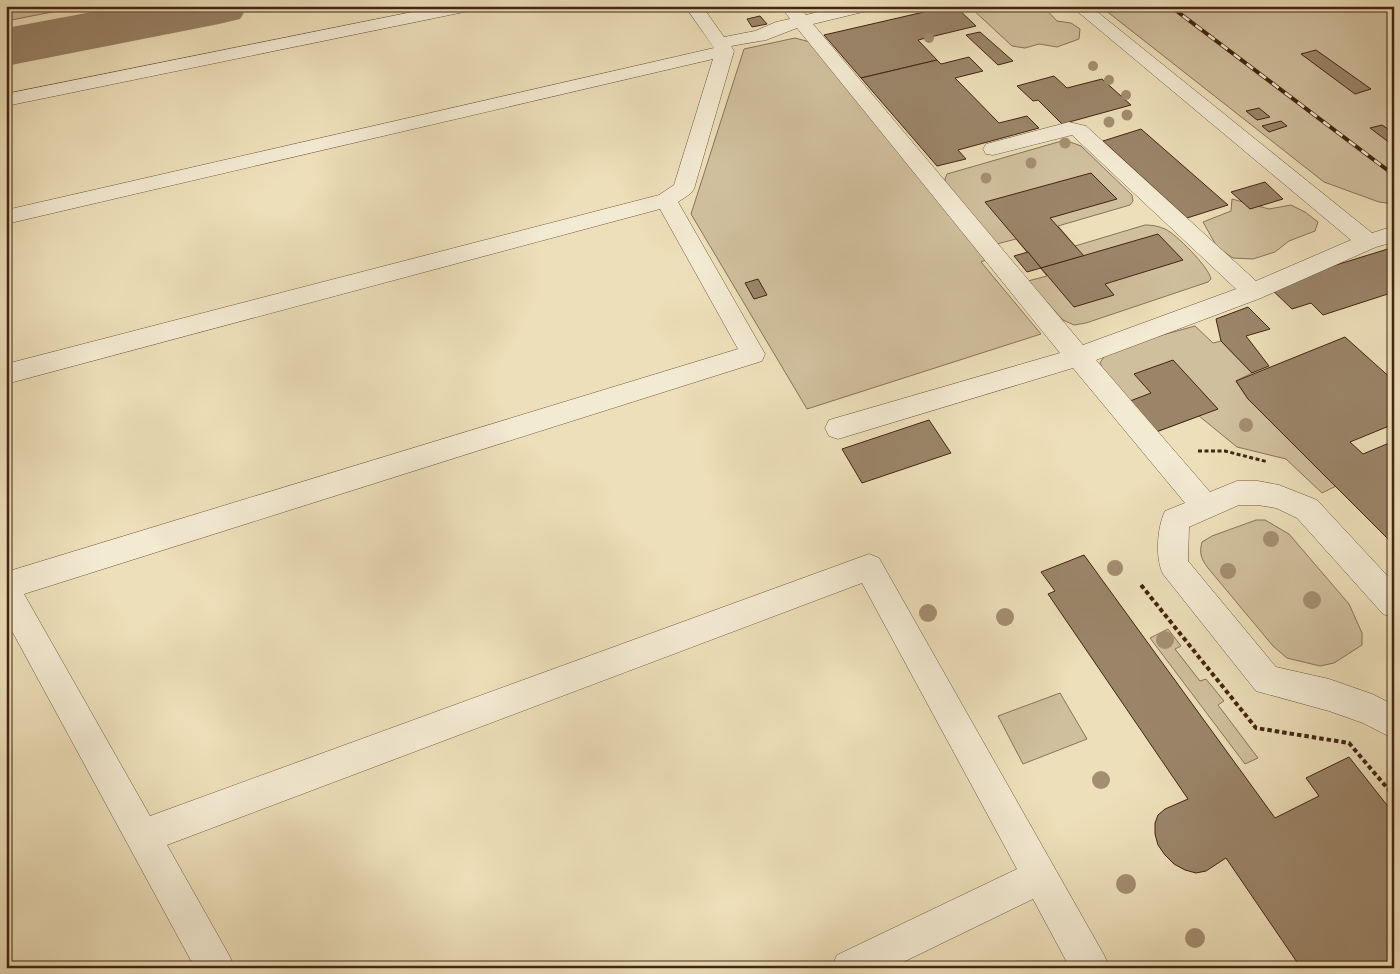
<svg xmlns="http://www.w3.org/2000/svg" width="1400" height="974" viewBox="0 0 1400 974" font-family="Alegreya,serif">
  <rect width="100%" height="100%" fill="#eddfb9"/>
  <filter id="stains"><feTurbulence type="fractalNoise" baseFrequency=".004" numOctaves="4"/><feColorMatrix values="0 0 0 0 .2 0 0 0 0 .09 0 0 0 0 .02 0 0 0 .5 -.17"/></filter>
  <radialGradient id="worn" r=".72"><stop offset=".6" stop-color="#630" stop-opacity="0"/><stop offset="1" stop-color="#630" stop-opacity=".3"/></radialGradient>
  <g fill="#d0bf9d" stroke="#897258">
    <path d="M6,6H83L6,21Z"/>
    <path d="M969,6H1043L1057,21L1071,23L1080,29L1079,39L1057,47L1039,44L1025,48L1012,46Z"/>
    <path d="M1100,6H1394V204L1379,202L1324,182Z"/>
    <path d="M795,38L810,42L988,259L981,262L1041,334L807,409L691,214L744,49Z"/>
    <path d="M1065,140L1081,146L1132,195L1133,201L1130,205L1058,226L1075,246L1145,225C1152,225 1158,226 1165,229C1176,234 1209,267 1211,279L1208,282L1086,323L1074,325L1063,320L1028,281L1047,276L1016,239L997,244L946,184L945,179L947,174Z"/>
    <path d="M1232,199L1269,209L1291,205L1305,212L1318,222L1315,231L1289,241L1275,252L1253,259L1233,258L1217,247L1203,222L1231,211Z"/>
    <path d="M1195,326L1213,343L1221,341L1252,373L1236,381L1248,399L1336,486L1322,493L1286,459L1237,447L1199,416L1156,432L1106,376L1100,363L1108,350Z"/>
    <path d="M1256,520H1265L1289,534L1349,604L1362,633V645L1334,663L1320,666L1287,658L1273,646L1208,568C1201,559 1199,553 1202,542L1212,536Z"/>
    <path d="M1168,629L1181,646L1175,649L1200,681L1206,679L1224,701L1218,705L1258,758L1245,764L1150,638Z"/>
    <path d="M1060,693L1087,739L1023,764L998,716Z"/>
  </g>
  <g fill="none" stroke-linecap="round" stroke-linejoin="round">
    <path fill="#988266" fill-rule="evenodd" d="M124,6H248L240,19L219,24L6,66V28Z"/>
  </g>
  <g fill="#9b8569" stroke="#422412">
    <path d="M704,6H732L708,12Z"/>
    <path d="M950,6H955L976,26L918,40L937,60L861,78L824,35Z"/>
    <path d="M760,16L767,24L752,27L747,19Z"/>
    <path d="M980,32L1013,61L998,65L966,35Z"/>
    <path d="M1316,50L1371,89L1355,94L1301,54Z"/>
    <path d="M969,57L983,71L955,78L999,123L1027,116L1039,128L958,150L966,159L937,166L861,78L937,60L941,64Z"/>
    <path d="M1054,76L1067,88L1102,79L1131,105L1062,124L1038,100L1033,101L1017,86Z"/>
    <path d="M1259,108L1270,117L1257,120L1246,111Z"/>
    <path d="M1281,121L1287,126L1269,132L1262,126Z"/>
    <path d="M1382,125L1394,133V146L1370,128Z"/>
    <path d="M1141,129L1228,205L1187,218L1103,141Z"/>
    <path d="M1091,173L1117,199L1050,218L1084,256L1041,268L985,202Z"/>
    <path d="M1265,182L1283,199L1250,209L1231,192Z"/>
    <path d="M1158,234L1183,260L1105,284L1114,295L1074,307L1041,268Z"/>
    <path d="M1391,248L1394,250V292L1323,315L1311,303L1292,309L1268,286Z"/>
    <path d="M1028,252L1041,268L1027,272L1014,256Z"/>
    <path d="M758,279L767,295L754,299L745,283Z"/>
    <path d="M1248,307L1270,329L1246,336L1269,366L1252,373L1221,341L1216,319Z"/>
    <path d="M1345,337L1394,381V424L1350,442L1363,454L1394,441V545L1248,399L1236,381Z"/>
    <path d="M1173,360L1218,409L1156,432L1130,401L1151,393L1134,374Z"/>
    <path d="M929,420L951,453L862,483L842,449Z"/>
    <path d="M1084,555L1275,818L1319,796L1306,778L1349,757L1394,814V968H1301L1226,858L1206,871L1196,873L1185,870L1174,864L1165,855L1158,845L1155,834V823L1158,815L1165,809L1188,799L1048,594L1055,591L1041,572Z"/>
  </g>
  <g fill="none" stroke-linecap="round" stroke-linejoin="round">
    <g stroke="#6d533c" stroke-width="1">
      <g id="minor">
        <path d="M442,6H477L475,10L469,11L6,106V94Z"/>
        <path d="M685,6H702L724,37L755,31L776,22L790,19L781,6H798L806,15L842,6H873L871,10L813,24L1083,345L1236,289L1072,135L993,155L986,154L983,149L986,144L1069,122L1086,126L1256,281L1351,240L1071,6H1090L1372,233L1394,226V242L1376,247L1261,298L1096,360L1210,492L1237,481H1258L1279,485L1317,500L1394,583V618L1383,614L1297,518L1276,508L1258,505H1239L1189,527L1188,561L1276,667L1329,679L1372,694L1394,705V739L1363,723L1329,711L1256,691L1163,574C1155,558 1157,528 1165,511L1185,503L1073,368L838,439L829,436L825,428L829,420L1060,353L797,28L766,40L731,46L734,51L694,189L690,194L678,202L765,354L762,361L24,594L150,816L869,554L879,558L1104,955L1110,968H1070L1033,899L891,968H831L837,955L1017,869L862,583L167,845L229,955L235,968H195L6,620V572L738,349L660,209L6,384V364L659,195L674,185L713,59L6,224V210L714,48Z"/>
      </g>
    </g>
    <path stroke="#422412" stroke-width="3" stroke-dasharray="4 2.5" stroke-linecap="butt" d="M1198,451H1225L1268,462"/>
    <path stroke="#422412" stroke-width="4" stroke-dasharray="4.5 3" stroke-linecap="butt" d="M1141,585L1256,728L1349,743L1394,796"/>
    <use href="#minor" fill="#f3ead2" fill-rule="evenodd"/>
    <g stroke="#422412" stroke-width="4">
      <path id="rail" d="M1170,6L1394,175"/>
    </g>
    <use href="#rail" stroke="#f3ead2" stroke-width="2.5" stroke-dasharray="8" stroke-linecap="butt"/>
  </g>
  <g fill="#a38e70">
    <circle cx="929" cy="38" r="5"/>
    <circle cx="1093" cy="66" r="5"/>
    <circle cx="1109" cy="80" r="5"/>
    <circle cx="1126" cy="95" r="5"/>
    <circle cx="1127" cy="115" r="5.5"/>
    <circle cx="1109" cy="122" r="5.5"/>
    <circle cx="1065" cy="143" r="5.5"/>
    <circle cx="1031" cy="163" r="5.5"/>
    <circle cx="986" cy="178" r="5.5"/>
    <circle cx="1246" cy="425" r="7"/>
    <circle cx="1271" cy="539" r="8"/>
    <circle cx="1115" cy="568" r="8"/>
    <circle cx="1228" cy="571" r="8"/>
    <circle cx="1312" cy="600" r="9"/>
    <circle cx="928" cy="613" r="9"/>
    <circle cx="1005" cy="617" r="9"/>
    <circle cx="1165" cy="640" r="9"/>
    <circle cx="1101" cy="780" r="9"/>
    <circle cx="1126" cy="884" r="10"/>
    <circle cx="1195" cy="938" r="10"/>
  </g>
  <rect width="1400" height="974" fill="none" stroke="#eddfb9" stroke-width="25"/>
  <rect x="8" y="8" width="1385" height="959" fill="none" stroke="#422412" stroke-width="2.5"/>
  <rect x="12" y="12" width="1375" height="949" fill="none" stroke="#422412"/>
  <rect width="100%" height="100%" filter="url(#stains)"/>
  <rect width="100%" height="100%" fill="url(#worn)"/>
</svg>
